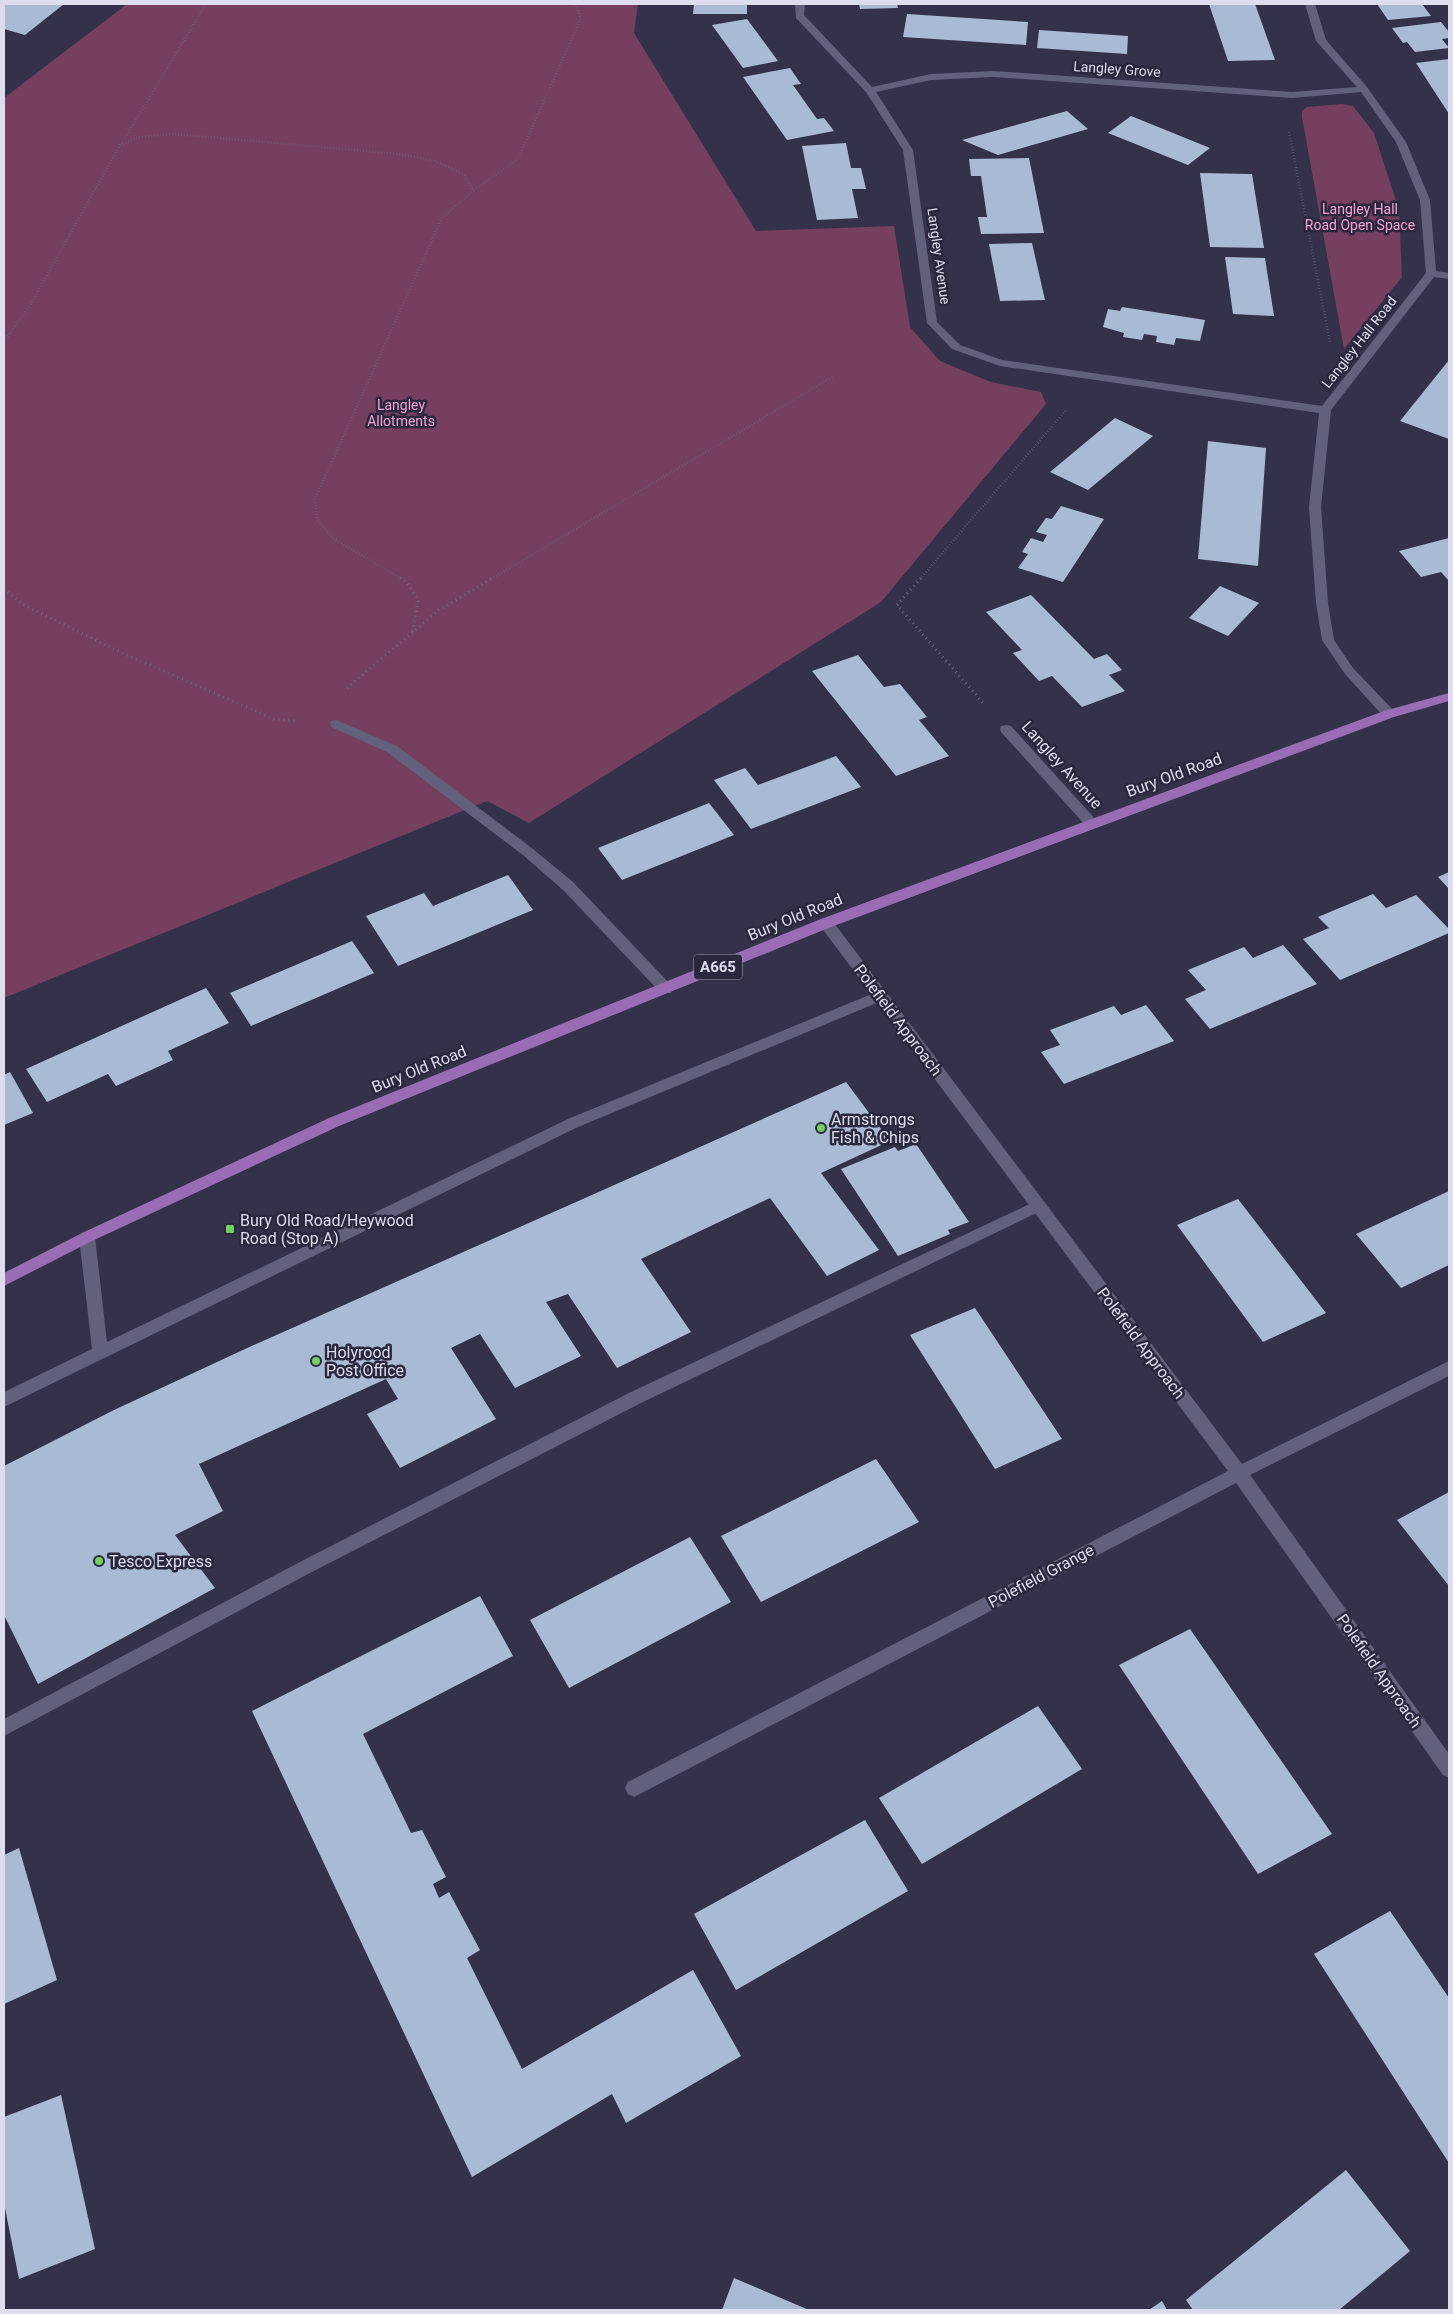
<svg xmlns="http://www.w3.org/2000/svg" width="1453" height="2314" viewBox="0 0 1453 2314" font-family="Roboto,sans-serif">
  <rect width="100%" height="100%" fill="#34324a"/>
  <g fill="#763f5f">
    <path d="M127,4H638L634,33L756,231L894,226L910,327L940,361L991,382L1041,392L1046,404L881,602L529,823L487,801L4,998V98Z"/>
    <path d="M1342,104L1353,106L1374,133L1399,210L1402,277L1344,349L1302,117V111L1307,107Z"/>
  </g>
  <g fill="#a9bbd4">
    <path d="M6,4H64L25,35L4,29V5Z"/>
    <path d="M694,4H747V14H693Z"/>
    <path d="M859,4H897L898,8L860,9Z"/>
    <path d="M1209,4H1255L1275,60L1228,61Z"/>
    <path d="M1377,4H1422L1431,16L1388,20Z"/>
    <path d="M907,14L1028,22L1026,45L903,37Z"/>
    <path d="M747,19L778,61L743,68L712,25Z"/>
    <path d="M1441,22L1449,32V38L1442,39L1449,48L1415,52L1407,42L1403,43L1392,28Z"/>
    <path d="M1039,30L1128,36L1127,54L1037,48Z"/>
    <path d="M1449,59V114L1416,63Z"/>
    <path d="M790,68L801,84L793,85L817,119L824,118L834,131L787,140L743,77Z"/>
    <path d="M1067,111L1088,129L998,155L962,140Z"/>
    <path d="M1131,116L1210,148L1188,165L1108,133Z"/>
    <path d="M846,143L851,168H861L866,189H852L858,218L817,220L802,146Z"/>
    <path d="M1029,158L1044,233L981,234L978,217H987L981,176H971L969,159Z"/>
    <path d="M1200,173L1252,174L1264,248L1210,247Z"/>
    <path d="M1032,243L1045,300L1000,301L989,244Z"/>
    <path d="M1225,257L1265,258L1274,316L1233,314Z"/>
    <path d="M1122,307L1205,320L1200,341L1176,338L1174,345L1156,342L1157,336L1144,334L1142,340L1123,337L1124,333L1103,327L1108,309L1120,311Z"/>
    <path d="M1449,360V439L1400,421Z"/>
    <path d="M1115,418L1153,436L1088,490L1050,472Z"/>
    <path d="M1208,441L1266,448L1258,566L1198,559Z"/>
    <path d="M1061,506L1104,519L1063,582L1018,568L1028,554L1022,552L1031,538L1043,542L1047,535L1036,532L1046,518L1052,519Z"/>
    <path d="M1449,538V581L1441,572L1421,577L1399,551Z"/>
    <path d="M1220,586L1259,603L1228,636L1189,618Z"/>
    <path d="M1031,595L1094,659L1107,654L1122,670L1109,675L1125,691L1082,707L1052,676L1039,681L1013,653L1022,650L986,612Z"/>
    <path d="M858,655L884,687L900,684L927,717L919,720L949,756L896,776L812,671Z"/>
    <path d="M836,756L861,787L751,829L714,780L745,768L758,785Z"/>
    <path d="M709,803L734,835L622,880L598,848Z"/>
    <path d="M1449,872V889L1438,877Z"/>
    <path d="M508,875L533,910L398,966L366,916L424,893L433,906Z"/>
    <path d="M1373,894L1386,908L1416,895L1449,929V933L1340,980L1303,939L1329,928L1318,917Z"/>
    <path d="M352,941L374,973L251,1026L230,993Z"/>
    <path d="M1283,945L1317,984L1210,1029L1185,999L1206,990L1188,970L1244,947L1253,958Z"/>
    <path d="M206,988L229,1023L168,1051L173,1060L116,1086L108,1074L47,1102L26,1069Z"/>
    <path d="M1146,1005L1174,1041L1064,1084L1041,1052L1060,1045L1050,1030L1114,1006L1121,1015Z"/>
    <path d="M10,1072L33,1113L4,1125V1075Z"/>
    <path d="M846,1082L890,1141L821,1173L879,1250L827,1276L770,1198L641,1259L691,1332L617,1368L568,1294L546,1302L581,1356L515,1388L480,1334L451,1348L496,1419L400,1468L367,1414L398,1399L386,1379L199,1464L223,1511L175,1535L215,1588L38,1684L4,1615V1466L114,1410L245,1349Z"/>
    <path d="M916,1144L969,1222L948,1230L950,1234L898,1256L841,1169L895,1147L898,1151Z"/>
    <path d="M1449,1191V1265L1401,1288L1356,1234Z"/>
    <path d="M1238,1199L1326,1313L1263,1342L1177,1225Z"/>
    <path d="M975,1308L1062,1439L995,1469L910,1335Z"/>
    <path d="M876,1459L919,1522L761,1602L721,1536Z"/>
    <path d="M1449,1492V1586L1397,1520Z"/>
    <path d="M690,1537L731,1602L569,1688L530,1620Z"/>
    <path d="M480,1596L513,1656L363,1734L411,1833L422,1830L446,1877L433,1884L439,1898L449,1892L480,1950L467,1958L522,2069L693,1970L741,2056L626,2123L612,2094L472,2177L252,1711Z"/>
    <path d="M1190,1629L1332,1834L1258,1874L1119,1665Z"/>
    <path d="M1038,1706L1082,1769L922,1864L879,1798Z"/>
    <path d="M865,1820L908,1891L736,1990L694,1914Z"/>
    <path d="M19,1848L57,1980L4,2004V1855Z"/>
    <path d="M1390,1911L1449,1998V2163L1314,1954Z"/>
    <path d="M61,2095L95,2249L19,2279L4,2203V2117Z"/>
    <path d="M1346,2170L1410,2251L1339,2310H1193L1186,2300Z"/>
    <path d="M734,2278L809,2310H722Z"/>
    <path d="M1162,2301L1167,2310H1149Z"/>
  </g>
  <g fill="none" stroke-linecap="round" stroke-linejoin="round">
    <g stroke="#6c6a7f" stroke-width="2.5" stroke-dasharray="0.5 2.5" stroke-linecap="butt">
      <path d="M1289,132L1330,342"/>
      <path d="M122,143L206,4"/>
      <path d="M474,190L518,159L581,18L575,4"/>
      <path d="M4,341L31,304L120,145L139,137L174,134L399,154L435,161L463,174L474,190L442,218L315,499L317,519L333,538L402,579"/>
      <path d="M491,579L834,376"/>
      <path d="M920,579L1067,409"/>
    </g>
    <g stroke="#6c6a7f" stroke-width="3" stroke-dasharray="1 4" stroke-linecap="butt">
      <path d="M400,578L407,582L418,601L412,633"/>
      <path d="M921,578L897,605L984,704"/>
      <path d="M4,589L22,604L120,652L274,719L298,721"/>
      <path d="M347,688L439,610L493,578"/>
    </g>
    <g fill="#62617b" fill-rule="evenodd">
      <path d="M336,720L397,746L533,849L573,882L671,985L673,989L671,993H661L563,890L523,855L387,752L331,727L330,724L331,721Z"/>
      <path d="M879,991L884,992L886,996L884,1000L578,1127L4,1407V1392L92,1349L79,1237L82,1233L87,1231L92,1233L95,1237L107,1342L568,1119Z"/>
      <path d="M1038,1200L1043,1202L1046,1206L1043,1210L641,1403L310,1573L4,1736V1719L298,1563L629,1393Z"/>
    </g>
    <g fill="#62617b" fill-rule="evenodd">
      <path d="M795,4H805L804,15L872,87L931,74L993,71L1292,92L1357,87L1316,41L1305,4H1315L1326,40L1367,87L1406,142L1430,200L1436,271L1449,273V279L1434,277L1331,410L1321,507L1328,603L1334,640L1353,668L1394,711L1395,714L1394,717H1384L1345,674L1322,640L1316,603L1309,507L1319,413L1000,366L952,349L927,323L903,150L866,92L796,18ZM993,77L1292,98L1361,92L1396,142L1420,200L1426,273L1322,406L1002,360L960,345L937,322L913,150L876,92L931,80Z"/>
      <path d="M1006,725L1011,726L1097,821L1099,824L1097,827H1087L1001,732L1000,729L1001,726Z"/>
      <path d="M826,918L831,919L1242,1464L1449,1361V1376L1250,1475L1449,1754V1778L1443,1775L1236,1483L640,1794L634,1797L628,1794L625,1788L628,1782L1228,1471L821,927L819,923L821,919Z"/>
    </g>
    <path fill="#996cb5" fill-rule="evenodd" d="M1449,693V701L1394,717L831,927L339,1126L92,1241L4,1286V1273L82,1233L329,1118L821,919L1384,711Z"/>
  </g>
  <g fill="#73d25d" stroke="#2a283f" stroke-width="2">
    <circle cx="821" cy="1128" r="5"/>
    <rect x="225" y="1224" width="10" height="10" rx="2.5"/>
    <circle cx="316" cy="1361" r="5"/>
    <circle cx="99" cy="1561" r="5"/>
  </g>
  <g text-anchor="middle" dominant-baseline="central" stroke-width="5" stroke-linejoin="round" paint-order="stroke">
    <g font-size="14" fill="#dedded" stroke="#2a283f">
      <text transform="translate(1117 69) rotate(4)">Langley Grove</text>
      <text transform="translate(939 256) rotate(82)">Langley Avenue</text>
      <text transform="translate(1359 342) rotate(-52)">Langley Hall Road</text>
    </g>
    <g font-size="14" fill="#f8a1d2" stroke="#2a283f">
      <text x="1360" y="209">Langley Hall<tspan x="1360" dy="16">Road Open Space</tspan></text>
      <text x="401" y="405">Langley<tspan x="401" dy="16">Allotments</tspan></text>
    </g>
    <rect fill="#2a283f" stroke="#a8a7b9" stroke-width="1" x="694" y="954.5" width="48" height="25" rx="4"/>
    <g font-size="15" font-weight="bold" fill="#dedded">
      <text x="718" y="967">A665</text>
    </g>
    <g font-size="16" fill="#dedded" stroke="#2a283f">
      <text transform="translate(1062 765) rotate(48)">Langley Avenue</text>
      <text transform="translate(1174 775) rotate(-20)">Bury Old Road</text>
      <text transform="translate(795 917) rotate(-22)">Bury Old Road</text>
      <text transform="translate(898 1020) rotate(53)">Polefield Approach</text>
      <text transform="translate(419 1069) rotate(-22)">Bury Old Road</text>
      <text transform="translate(1141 1343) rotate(53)">Polefield Approach</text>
      <text transform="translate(1041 1576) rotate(-28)">Polefield Grange</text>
      <text transform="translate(1379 1671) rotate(55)">Polefield Approach</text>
    </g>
    <g font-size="16" fill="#dedded" stroke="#2a283f" text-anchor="start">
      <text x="831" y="1119">Armstrongs<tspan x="831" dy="18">Fish &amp; Chips</tspan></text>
      <text x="240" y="1220">Bury Old Road/Heywood<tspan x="240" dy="18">Road (Stop A)</tspan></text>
      <text x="326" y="1352">Holyrood<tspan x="326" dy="18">Post Office</tspan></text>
      <text x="109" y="1561">Tesco Express</text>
    </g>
  </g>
  <rect width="1453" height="2314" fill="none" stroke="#dedded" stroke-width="10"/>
</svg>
